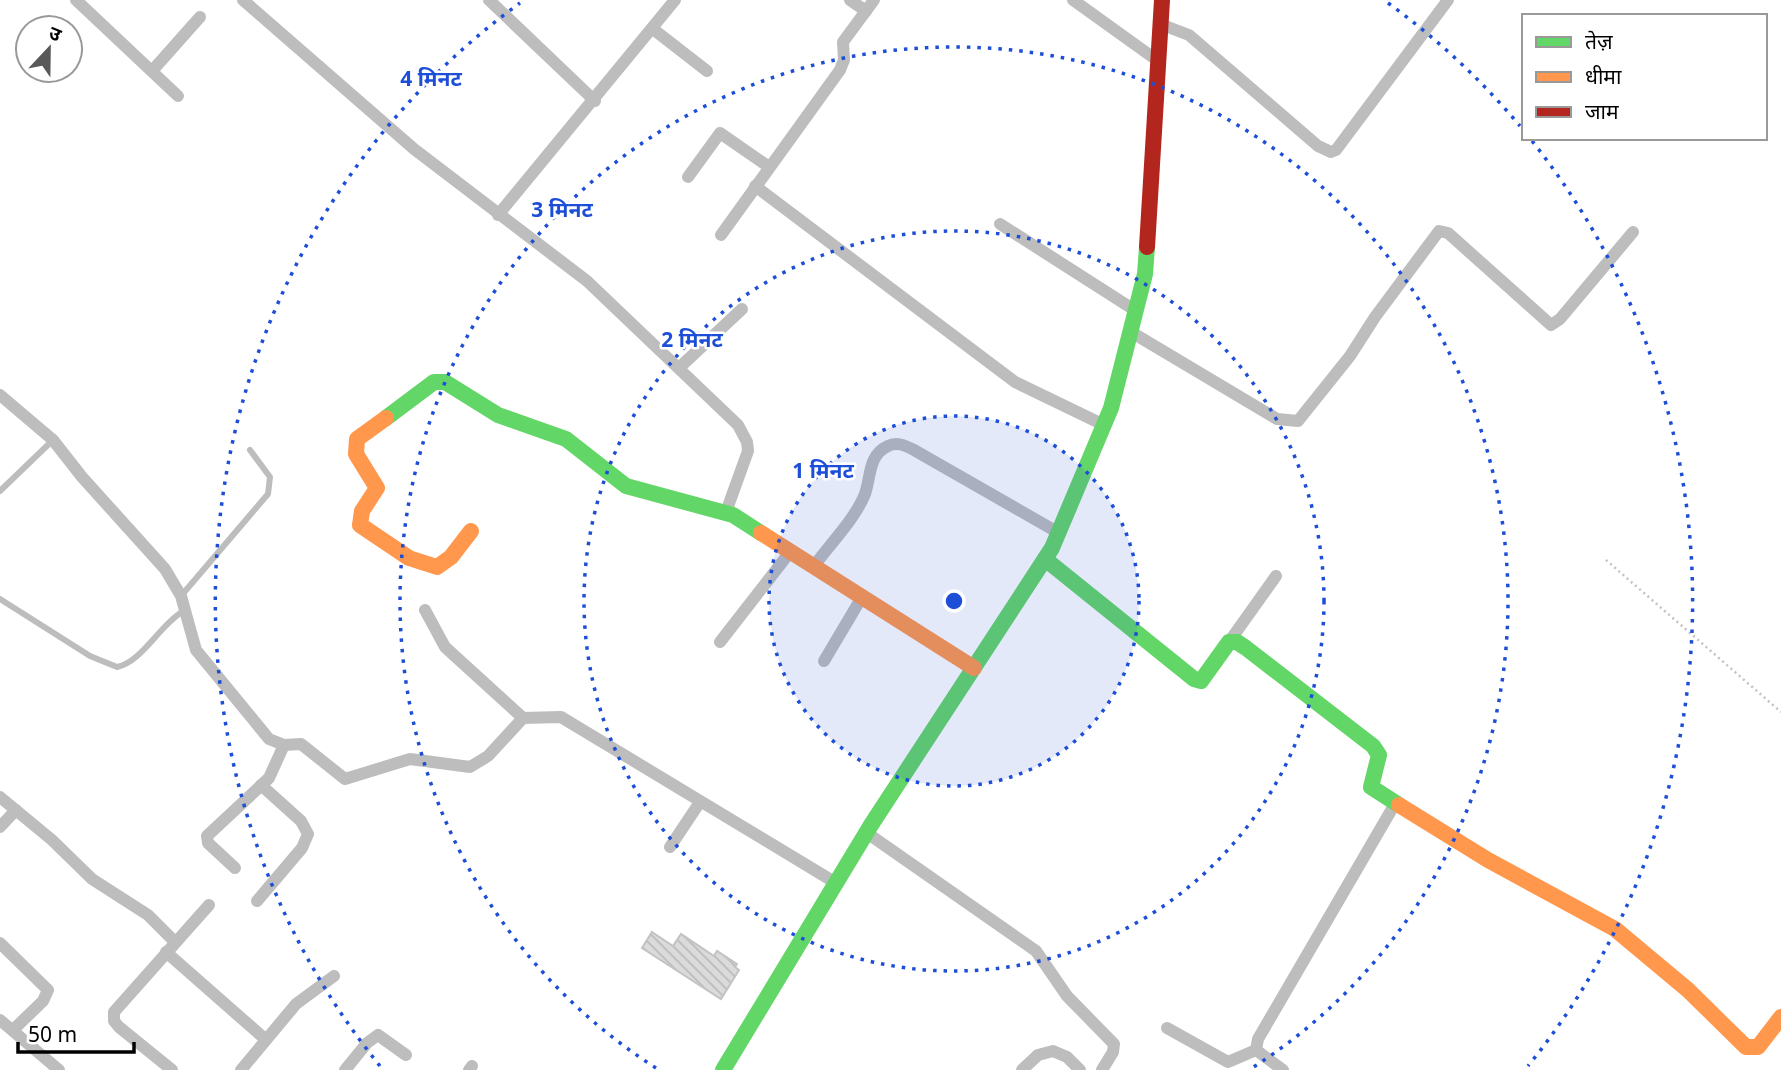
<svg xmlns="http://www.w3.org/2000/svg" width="1781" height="1070" viewBox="0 0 1781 1070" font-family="'Noto Sans','Noto Sans Devanagari',sans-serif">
  <defs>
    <pattern id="building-back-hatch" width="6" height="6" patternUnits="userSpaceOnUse" patternTransform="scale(1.75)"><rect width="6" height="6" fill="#dbdbdb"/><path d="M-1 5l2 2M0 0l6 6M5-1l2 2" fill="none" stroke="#bababa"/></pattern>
  </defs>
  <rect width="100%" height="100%" fill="#fff"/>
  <path fill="url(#building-back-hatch)" stroke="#c3c3c3" stroke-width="2" d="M652,932L673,946L681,934L714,956L717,951L737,964L735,967L739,970L721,999L642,948Z"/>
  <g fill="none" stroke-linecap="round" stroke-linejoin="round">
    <path stroke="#c2c2c2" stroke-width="2.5" stroke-dasharray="2 3.5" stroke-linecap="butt" d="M1606,560L1781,712"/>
    <g stroke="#bdbdbd" stroke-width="6">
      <path d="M0,491L53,440"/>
      <path d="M181,596L268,494L270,477L250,450"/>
      <path d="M0,599L90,656L117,667C142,662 160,624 185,610"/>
    </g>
    <g stroke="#bdbdbd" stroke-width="12">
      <path d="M76,0L178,96"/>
      <path d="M243,0L414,149L587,281L738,425L747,442L748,451L726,512"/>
      <path d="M489,0L595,101"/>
      <path d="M850,0L866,11"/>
      <path d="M1073,0L1158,61"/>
      <path d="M1160,24L1189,35L1318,146L1331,152L1336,150L1448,0"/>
      <path d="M653,29L707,71"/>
      <path d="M152,71L200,17"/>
      <path d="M688,177L720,133L769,167"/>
      <path d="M755,186L1015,382L1104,425"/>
      <path d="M498,215L675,0"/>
      <path d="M1000,224L1136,311"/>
      <path d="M721,235L840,70L844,60L843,42L874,0"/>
      <path d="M1131,332L1277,419L1298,421L1350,356L1375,317L1439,231L1448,233L1551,325L1560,319L1633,232"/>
      <path d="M680,367L742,309"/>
      <path d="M0,395L53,440L82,477L165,569L181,596L196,650L269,739L284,745L301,744L345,779L410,759L470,767L488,756L523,718"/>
      <path d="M814,566C830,544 855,519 865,494C871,477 868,455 888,446C897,441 906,446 914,450L1059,533"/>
      <path d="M425,610L445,647L523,718L561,717L836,883"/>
      <path d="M720,642L790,552"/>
      <path d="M1229,642L1276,576"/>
      <path d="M824,661L862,597"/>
      <path d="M0,797L52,840L92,879L148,915L175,942"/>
      <path d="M0,827L16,810"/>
      <path d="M867,833L1036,951L1067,996L1114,1044L1113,1052L1102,1070"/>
      <path d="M670,847L700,802"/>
      <path d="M235,868L208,843L207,836L269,778L284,745"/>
      <path d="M257,901L302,848L308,834L301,821L261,785"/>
      <path d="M0,943L48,990L43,1001L13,1030"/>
      <path d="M166,952L265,1039"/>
      <path d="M0,1020L59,1070"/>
      <path d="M1167,1028L1228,1062L1256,1050"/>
      <path d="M172,1070L119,1027L114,1021V1012L209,905"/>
      <path d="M241,1070L296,1004L334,976"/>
      <path d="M345,1070L367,1043L378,1035L406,1055"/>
      <path d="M469,1070L472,1066"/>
      <path d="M1022,1070L1038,1055L1053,1051L1067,1057L1080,1070"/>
      <path d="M1283,1070L1256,1050L1258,1039L1396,802"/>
    </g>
    <g stroke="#63d668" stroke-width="16">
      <path d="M386,418L434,382H445L498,415L566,439L626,486L733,515L761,533"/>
      <path d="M1045,559L1194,679L1201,681L1229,642H1237L1246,648L1373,746L1379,755L1371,787L1399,805"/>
      <path d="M723,1070L871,825L1052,548L1111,408L1145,274L1147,247"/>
    </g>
    <g stroke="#ff974d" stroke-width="16">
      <path d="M386,418L357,439L356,454L377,488L362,511L360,525L409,558L437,567L451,557L471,531"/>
      <path d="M761,533L974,668"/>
      <path d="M1399,805L1488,860L1615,929L1688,990L1746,1047H1758L1781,1017"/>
    </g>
    <path stroke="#b3261e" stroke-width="16" d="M1147,247L1162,0"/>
  </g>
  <circle cx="954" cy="601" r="185" fill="#1d4ed8" fill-opacity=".12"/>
  <g fill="none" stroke="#1d4ed8" stroke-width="3.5" stroke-dasharray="3.5 7">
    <circle cx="954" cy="601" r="185"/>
    <circle cx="954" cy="601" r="370"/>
    <path d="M656 1068A554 554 0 1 1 1252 1068"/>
    <path d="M380 1066A739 739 0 0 1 520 3M1388 3A739 739 0 0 1 1520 126M1532 141A739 739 0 0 1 1528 1066"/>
  </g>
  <circle cx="954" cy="601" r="10" fill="#1d4ed8" stroke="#fff" stroke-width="3.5"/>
  <g font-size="21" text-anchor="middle" font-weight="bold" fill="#1d4ed8" stroke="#fff" stroke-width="5" stroke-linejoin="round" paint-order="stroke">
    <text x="431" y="86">4 मिनट</text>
    <text x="562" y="217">3 मिनट</text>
    <text x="692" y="347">2 मिनट</text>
    <text x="823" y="478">1 मिनट</text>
  </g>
  <rect x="1522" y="14" width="245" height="126" fill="#ffffff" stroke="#999999" stroke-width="2"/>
  <rect x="1536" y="37" width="35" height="10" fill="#63d668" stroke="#999999" stroke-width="2"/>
  <text x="1585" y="49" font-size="21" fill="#000000">तेज़</text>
  <rect x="1536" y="72" width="35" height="10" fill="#ff974d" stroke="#999999" stroke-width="2"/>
  <text x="1585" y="84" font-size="21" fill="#000000">धीमा</text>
  <rect x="1536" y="107" width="35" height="10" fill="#b3261e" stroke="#999999" stroke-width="2"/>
  <text x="1585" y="119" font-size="21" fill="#000000">जाम</text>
  <g transform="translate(49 49) rotate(22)"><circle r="33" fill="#ffffff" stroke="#999999" stroke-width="2"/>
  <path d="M0-5L12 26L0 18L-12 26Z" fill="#595959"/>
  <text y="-10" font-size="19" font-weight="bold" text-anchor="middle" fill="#000000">उ</text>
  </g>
  <path d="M18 1042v10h116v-10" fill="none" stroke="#000000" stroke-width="3.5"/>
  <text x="28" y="1042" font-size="21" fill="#000000" stroke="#ffffff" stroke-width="5" paint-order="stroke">50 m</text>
</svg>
